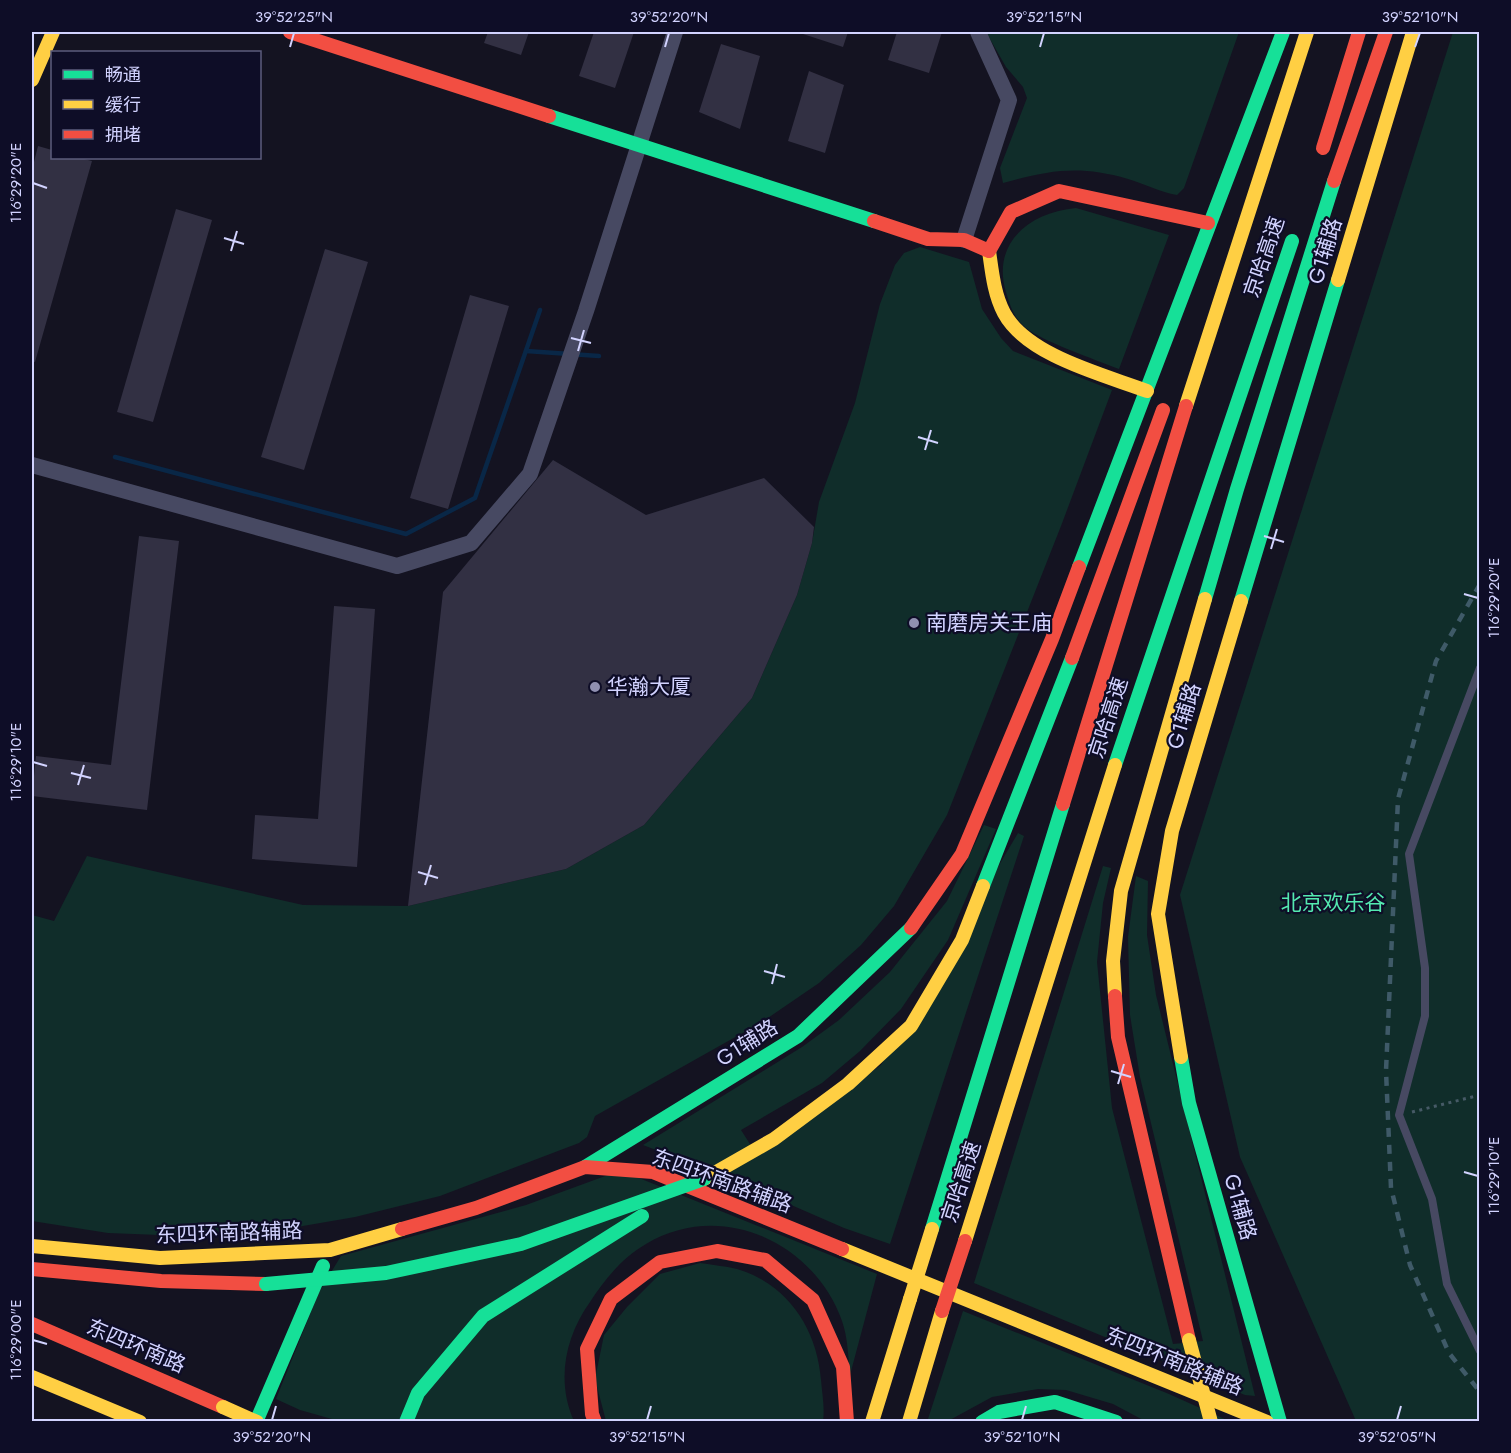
<svg xmlns="http://www.w3.org/2000/svg" width="1511" height="1453" viewBox="0 0 1511 1453" font-family="Jost,'Noto Sans SC',sans-serif">
  <rect width="100%" height="100%" fill="#141321"/>
  <g fill="#102d2a">
    <path d="M986,32H1239L1184,188L1177,195C1160,192 1145,184 1128,179C1079,165 1051,170 1003,183L1000,168L1027,98L1023,87L1006,67Z"/>
    <path d="M1453,32H1479V1421H1356L1240,1157L1180,895Z"/>
    <path d="M1076,208L1169,235L1119,369C1096,360 1042,341 1026,328C1014,318 1010,306 1006,292C991,242 1031,212 1076,208Z"/>
    <path d="M920,247L969,262L982,309L1001,338L1013,351L1112,390L1061,526L947,815L894,906L861,945L819,983L762,1022L595,1116L587,1137L579,1143L440,1196L355,1217L297,1227L247,1232L160,1235L108,1233L32,1221V915L54,921L87,856L303,905L408,906L566,869L644,825L752,698L797,595L812,543L819,502L855,403L880,304L895,265L904,253Z"/>
    <path d="M984,825L996,829L948,940L901,1009L860,1051L822,1083L741,1130L757,1155L881,1065L1018,833L1024,836L890,1244L844,1228L734,1180L643,1145L802,1047L839,1020L890,972L947,901Z"/>
    <path d="M1103,866L1111,868L1103,903L1097,962L1112,1108L1173,1344L1203,1341L1140,1077L1130,1015L1128,937L1136,876L1148,881L1147,935L1156,995L1255,1396L1245,1395L974,1283Z"/>
    <path d="M608,1175L634,1176L877,1274L850,1375C848,1357 848,1338 842,1321C814,1242 721,1199 646,1244C622,1258 605,1279 590,1302C565,1337 556,1381 574,1421H339L300,1410L276,1399L319,1292L341,1256L526,1205Z"/>
    <path d="M700,1263C712,1265 725,1266 737,1269C788,1284 817,1329 821,1380C822,1393 825,1408 823,1421H606L595,1379L604,1335L627,1307L660,1274Z"/>
    <path d="M963,1311L1169,1394L1229,1421H1145L1113,1404L1066,1390L1038,1389L992,1397L948,1421L927,1422Z"/>
  </g>
  <g fill="none" stroke-linecap="round" stroke-linejoin="round">
    <g stroke="#092747" stroke-width="4.5">
      <path d="M526,351L599,356"/>
      <path d="M115,457L406,534L475,498L540,310"/>
    </g>
  </g>
  <g fill="#323043">
    <path d="M488,32H529L521,55L484,43Z"/>
    <path d="M594,32H634L615,88L579,76Z"/>
    <path d="M803,32H848L843,47L803,34Z"/>
    <path d="M897,32H942L929,73L888,60Z"/>
    <path d="M721,44L760,56L740,129L699,112Z"/>
    <path d="M809,71L844,85L825,153L788,141Z"/>
    <path d="M38,146L52,150V158H80L92,161L35,362L32,361V170Z"/>
    <path d="M176,209L212,220L153,422L117,412Z"/>
    <path d="M325,249L368,262L304,470L261,457Z"/>
    <path d="M470,295L509,306L448,509L410,498Z"/>
    <path d="M553,460L646,515L764,478L814,527L812,543L797,595L752,698L644,825L566,869L408,906L443,592Z"/>
    <path d="M139,536L179,541L147,810L32,796L36,756L111,765Z"/>
    <path d="M334,606L375,609L357,867L252,859L255,815L318,819Z"/>
  </g>
  <g fill="none" stroke-linecap="round" stroke-linejoin="round">
    <path stroke="#465a66" stroke-width="3" stroke-dasharray="3 4.5" stroke-linecap="butt" d="M1412,1112L1480,1095"/>
    <path stroke="#474962" stroke-width="8" d="M1480,668L1409,854L1425,968V1016L1399,1115L1432,1199L1447,1284L1480,1351"/>
    <g stroke="#474962" stroke-width="16">
      <path d="M964,240L1009,100L978,32"/>
      <path d="M32,465L397,566L471,543L530,474L586,311L675,32"/>
    </g>
    <g stroke="#16e098" stroke-width="14">
      <path d="M549,116L874,221"/>
      <path d="M1079,567L1283,32"/>
      <path d="M1205,599L1237,489L1334,181"/>
      <path d="M1241,601L1338,280"/>
      <path d="M1115,765L1292,241"/>
      <path d="M983,886L1072,658"/>
      <path d="M1181,1057L1189,1103L1280,1422"/>
      <path d="M585,1167L798,1036L911,928"/>
      <path d="M932,1229L1063,804"/>
      <path d="M256,1422L323,1266"/>
      <path d="M982,1422L999,1412L1055,1402L1116,1422"/>
    </g>
    <g stroke="#ffcf43" stroke-width="14">
      <path d="M32,80L53,32"/>
      <path d="M989,251C992,272 994,294 1004,313C1027,356 1105,375 1147,391"/>
      <path d="M1338,280L1413,32"/>
      <path d="M1186,406L1307,32"/>
      <path d="M1115,996L1113,961L1121,891L1205,599"/>
      <path d="M1181,1057L1158,914L1172,831L1241,601"/>
      <path d="M704,1179L774,1139L848,1084L911,1026L962,940L983,886"/>
      <path d="M965,1241L1115,765"/>
      <path d="M32,1246L160,1258L330,1250L402,1229"/>
      <path d="M842,1249L1267,1422"/>
      <path d="M32,1377L140,1422"/>
      <path d="M872,1422L910,1299"/>
      <path d="M909,1422L942,1311"/>
    </g>
    <g stroke="#f24e42" stroke-width="14">
      <path d="M290,32L549,116"/>
      <path d="M1323,148L1359,32"/>
      <path d="M1334,181L1386,32"/>
      <path d="M874,221L928,239L964,240L989,251L1011,212L1059,191L1208,223"/>
      <path d="M1072,658L1163,410"/>
      <path d="M1063,804L1186,406"/>
      <path d="M911,928L962,854L1052,639L1079,567"/>
      <path d="M1115,996L1118,1037L1189,1340"/>
      <path d="M402,1229L476,1208L585,1167L653,1172L842,1249"/>
      <path d="M32,1269L161,1281L266,1284"/>
      <path d="M32,1324L223,1407"/>
      <path d="M595,1422L592,1414L587,1349L611,1299L660,1262L717,1251L765,1260L813,1300L843,1367L847,1422"/>
    </g>
    <path stroke="#3f5a68" stroke-width="4.5" stroke-dasharray="9 8" stroke-linecap="butt" d="M1480,584L1436,661L1398,799L1386,1071L1391,1188L1410,1265L1449,1353L1480,1392"/>
    <g stroke="#16e098" stroke-width="14">
      <path d="M266,1284L386,1273L521,1244L704,1179"/>
      <path d="M406,1422L418,1393L483,1316L642,1216"/>
    </g>
    <g stroke="#ffcf43" stroke-width="14">
      <path d="M910,1299L932,1229"/>
      <path d="M1189,1340L1211,1422"/>
      <path d="M223,1407L257,1422"/>
    </g>
    <path stroke="#f24e42" stroke-width="14" d="M942,1311L965,1241"/>
  </g>
  <path fill="none" stroke="#d2d3ff" stroke-width="2" d="M290,47L294,33M665,47L669,33M1040,47L1044,33M1415,47L1420,33M33,183L47,188M224,238L244,244M231,251L237,231M571,338L591,343M578,351L584,330M918,437L938,443M925,450L931,430M1264,536L1284,542M1271,549L1277,529M1464,594L1478,598M33,762L47,766M71,773L91,778M78,785L84,765M418,872L438,878M425,885L431,865M764,971L785,977M772,984L777,964M1111,1071L1131,1077M1118,1084L1124,1064M1464,1172L1478,1176M33,1340L47,1344M272,1420L276,1406M647,1420L651,1406M1022,1420L1026,1406M1397,1420L1401,1406"/>
  <g fill="#9090b1" stroke="#0e0d27" stroke-width="2">
    <circle cx="914" cy="623" r="6"/>
    <circle cx="595" cy="687" r="6"/>
  </g>
  <g text-anchor="middle" dominant-baseline="central" stroke-width="4.5" stroke-linejoin="round" paint-order="stroke">
    <g font-size="21" fill="#d2d3ff" stroke="#0e0d27">
      <text transform="translate(1325 251) rotate(-73)">G1辅路</text>
      <text transform="translate(1264 257) rotate(-71)">京哈高速</text>
      <text transform="translate(1184 716) rotate(-73)">G1辅路</text>
      <text transform="translate(1108 718) rotate(-72)">京哈高速</text>
      <text transform="translate(747 1043) rotate(-32)">G1辅路</text>
      <text transform="translate(722 1181) rotate(20)">东四环南路辅路</text>
      <text transform="translate(961 1182) rotate(-72)">京哈高速</text>
      <text transform="translate(1240 1207) rotate(74)">G1辅路</text>
      <text transform="translate(229 1233) rotate(-2)">东四环南路辅路</text>
      <text transform="translate(136 1346) rotate(23)">东四环南路</text>
      <text transform="translate(1174 1361) rotate(22)">东四环南路辅路</text>
    </g>
    <g font-size="21" fill="#d2d3ff" stroke="#0e0d27" text-anchor="start">
      <text x="926" y="623">南磨房关王庙</text>
      <text x="607" y="687">华瀚大厦</text>
    </g>
    <g font-size="21" fill="#54e9b0" stroke="#0e0d27">
      <text x="1333" y="903">北京欢乐谷</text>
    </g>
  </g>
  <rect width="1511" height="1453" fill="none" stroke="#0e0d27" stroke-width="66"/>
  <rect x="51" y="51" width="210" height="108" fill="#0e0d27" stroke="#5c5c7d" stroke-width="1.5"/>
  <rect x="63" y="70" width="30" height="9" fill="#16e098" stroke="#5c5c7d" stroke-width="1.5"/>
  <text x="105" y="81" font-size="18" fill="#d2d3ff">畅通</text>
  <rect x="63" y="100" width="30" height="9" fill="#ffcf43" stroke="#5c5c7d" stroke-width="1.5"/>
  <text x="105" y="111" font-size="18" fill="#d2d3ff">缓行</text>
  <rect x="63" y="130" width="30" height="9" fill="#f24e42" stroke="#5c5c7d" stroke-width="1.5"/>
  <text x="105" y="141" font-size="18" fill="#d2d3ff">拥堵</text>
  <rect x="33" y="33" width="1445" height="1387" fill="none" stroke="#d2d3ff" stroke-width="2"/>
  <g font-size="15" text-anchor="middle" fill="#d2d3ff">
    <text x="294" y="22">39°52'25"N</text>
    <text x="669" y="22">39°52'20"N</text>
    <text x="1044" y="22">39°52'15"N</text>
    <text x="1420" y="22">39°52'10"N</text>
    <text transform="translate(16 183) rotate(-90)" y="5">116°29'20"E</text>
    <text transform="translate(1494 598) rotate(-90)" y="5">116°29'20"E</text>
    <text transform="translate(16 762) rotate(-90)" y="5">116°29'10"E</text>
    <text transform="translate(1494 1176) rotate(-90)" y="5">116°29'10"E</text>
    <text transform="translate(16 1340) rotate(-90)" y="5">116°29'00"E</text>
    <text x="272" y="1442">39°52'20"N</text>
    <text x="647" y="1442">39°52'15"N</text>
    <text x="1022" y="1442">39°52'10"N</text>
    <text x="1397" y="1442">39°52'05"N</text>
  </g>
</svg>
